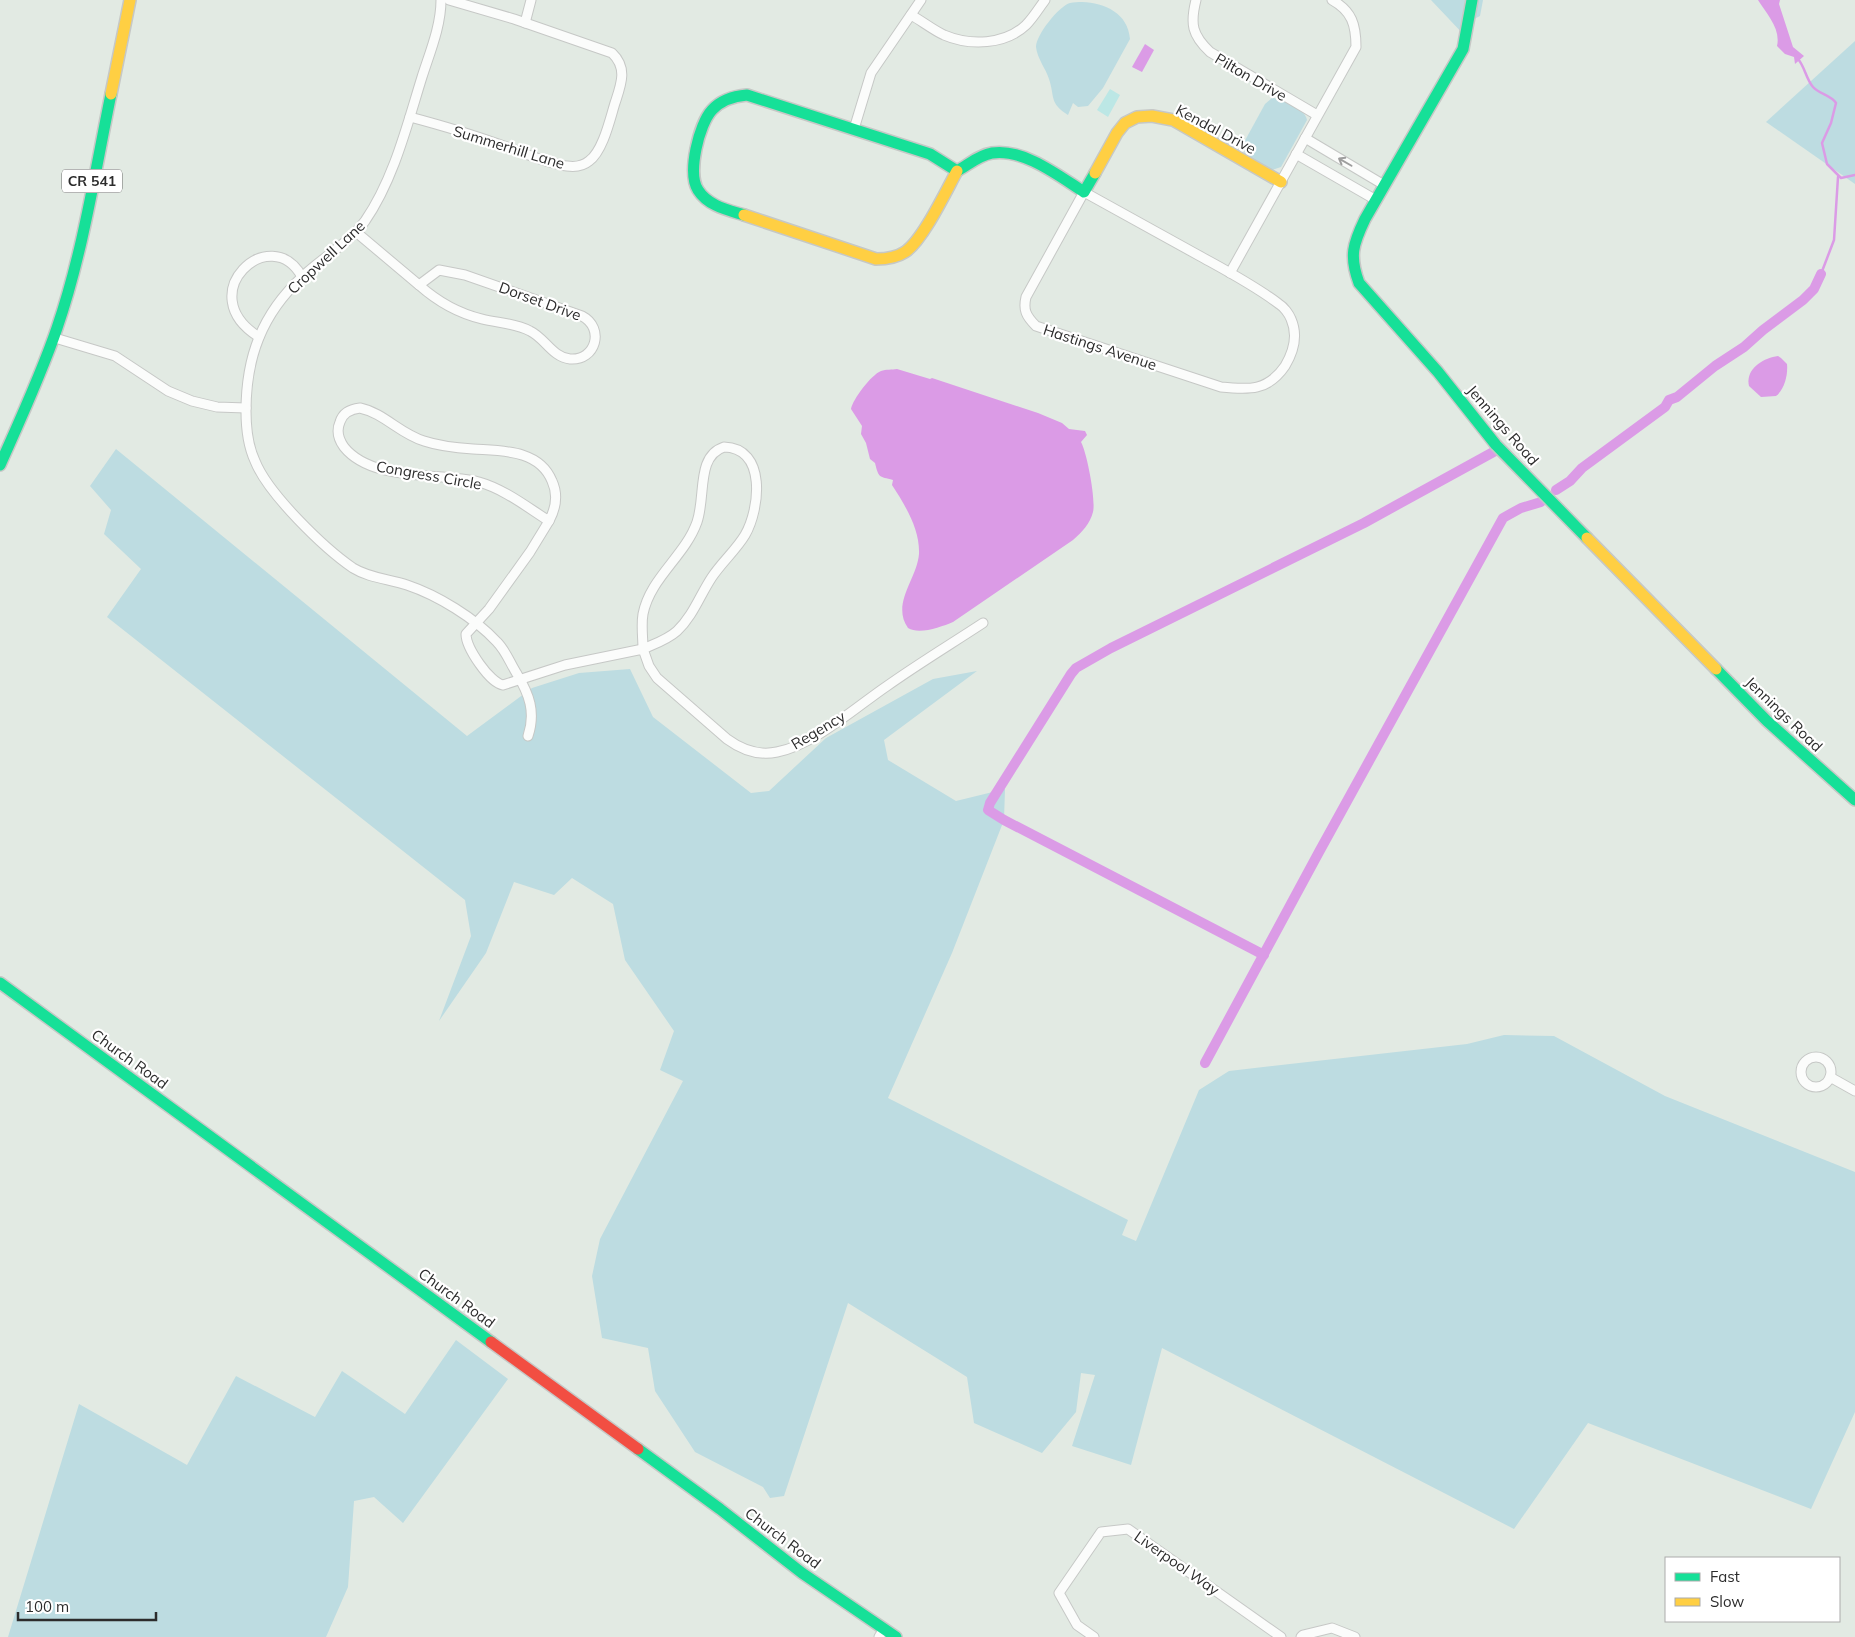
<svg xmlns="http://www.w3.org/2000/svg" width="1855" height="1637" viewBox="0 0 1855 1637" font-family="Mulish,sans-serif">
  <rect width="100%" height="100%" fill="#e2eae3"/>
  <g fill="#bddce1">
    <path d="M1431,0H1483L1480,16L1468,22L1466,37Z"/>
    <path d="M1082,2C1105,3 1128,13 1130,39L1103,88L1088,106L1078,107L1073,103L1068,115C1049,103 1055,97 1049,79C1046,69 1037,58 1036,47C1036,35 1059,6 1070,3C1074,2 1078,2 1082,2Z"/>
    <path d="M1855,41V184L1766,122Z"/>
    <path d="M1272,98C1283,97 1305,109 1307,120L1281,167L1272,170C1261,167 1244,158 1242,146L1265,104Z"/>
    <path d="M116,449L467,736L532,688L579,673L630,669L653,717L751,793L769,791L826,738L933,679L977,671L884,740L888,760L956,801L1005,789L1004,820L952,953L888,1098L1128,1220L1122,1235L1136,1241L1199,1090L1229,1071L1467,1044L1504,1035L1554,1036L1665,1096L1855,1172V1412L1811,1509L1588,1423L1514,1529L1162,1348L1131,1465L1072,1446L1095,1375L1081,1373L1076,1412L1042,1453L974,1423L967,1377L848,1303L784,1496L770,1498L763,1487L695,1452L655,1391L648,1348L602,1338L592,1276L600,1239L683,1081L660,1070L674,1031L625,960L613,904L572,878L554,895L514,882L486,953L439,1021L471,936L465,900L107,617L141,569L104,534L111,510L90,486Z"/>
    <path d="M456,1340L508,1379L403,1523L374,1497L354,1501L348,1587L326,1637H8L79,1404L187,1465L236,1376L315,1417L342,1371L405,1414Z"/>
  </g>
  <path fill="#bce7e5" d="M1110,89L1120,95L1108,117L1097,110Z"/>
  <g fill="#db9be6">
    <path d="M1758,0H1780L1779,4L1793,47L1804,56L1795,64L1794,57L1785,54L1777,46C1781,29 1767,14 1758,0Z"/>
    <path d="M1145,44L1154,50L1142,72L1132,67Z"/>
    <path d="M1778,356L1781,358L1787,364C1788,374 1785,389 1776,396L1761,397L1749,386C1745,369 1763,358 1778,356Z"/>
    <path d="M897,369L930,379L932,378L1038,413L1062,423L1069,429L1085,431L1087,435L1081,442C1087,453 1096,500 1093,512C1090,524 1082,532 1073,540L953,622C941,627 919,635 908,628C891,604 917,579 919,554C920,529 905,505 892,485L893,480C879,476 879,479 875,463L870,459L866,443L861,434L862,426L851,409C853,399 871,375 881,371C886,369 892,370 897,369Z"/>
  </g>
  <g fill="none" stroke-linecap="round" stroke-linejoin="round">
    <g stroke="#db9be6" stroke-width="2.5">
      <path d="M1798,59C1805,67 1806,79 1813,87C1819,94 1831,95 1836,103L1831,123L1822,143L1827,164L1841,178L1855,175"/>
      <path d="M1821,274L1834,240L1838,177"/>
      <path d="M1550,495L1556,490"/>
    </g>
    <g stroke="#db9be6" stroke-width="10">
      <path d="M1556,490L1570,481L1582,468L1665,407L1669,400L1677,397L1715,366L1744,347L1763,330L1803,300L1814,289L1821,274"/>
      <path d="M1264,955L1004,820L988,810L990,803L1071,674L1076,668L1111,648L1364,523L1497,450"/>
      <path d="M1205,1063L1319,852L1503,518L1521,508L1541,502"/>
    </g>
    <g stroke="#c6c8c6" stroke-width="11">
      <g id="street">
        <path d="M441,0C441,26 430,52 422,77C407,125 394,179 365,221C348,244 323,257 302,277C262,314 246,357 246,411C246,428 248,446 255,461C268,494 324,548 353,568C369,578 389,579 407,585C437,595 475,618 497,642C506,651 510,663 517,674C529,694 536,712 528,736"/>
        <path d="M1196,0C1190,24 1192,35 1210,52L1317,115"/>
        <path d="M911,15C922,21 933,30 944,35C970,46 1005,45 1026,25C1033,18 1039,8 1045,0"/>
        <path d="M525,23L531,0"/>
        <path d="M410,117C440,125 471,134 501,145C520,151 547,164 567,166C574,167 583,166 589,161C603,151 610,119 615,103C621,85 628,68 612,53L514,19L449,0"/>
        <path d="M854,129L871,73L921,0"/>
        <path d="M1305,138L1384,185"/>
        <path d="M1296,154L1376,200"/>
        <path d="M1084,192C1122,213 1160,234 1198,255C1225,270 1254,285 1279,304C1284,307 1289,314 1291,319C1298,335 1294,351 1285,366C1268,391 1249,390 1221,387L1036,326C1026,316 1023,310 1026,297Z"/>
        <path d="M356,232L419,285"/>
        <path d="M439,270L465,275L582,316C605,328 596,361 570,359C552,357 545,338 530,331C515,323 498,323 482,319C457,313 438,302 419,285Z"/>
        <path d="M1230,273L1356,47C1356,25 1352,11 1332,0"/>
        <path d="M259,337C190,294 271,220 302,277"/>
        <path d="M55,338L115,356L168,391L192,401L217,407L246,408"/>
        <path d="M360,408C384,413 400,434 424,441C439,446 457,448 473,449C501,451 539,449 552,481C558,494 556,508 549,521C527,507 504,489 479,482C438,472 372,482 344,447C339,440 336,431 340,422C343,412 351,409 360,408Z"/>
        <path d="M724,447C767,448 760,509 745,535C736,550 722,562 712,577C700,595 693,616 677,631C667,640 654,644 643,649C643,638 641,625 643,614C650,578 685,556 697,522C706,496 696,456 724,447Z"/>
        <path d="M549,521L530,552L489,609L466,634C466,648 490,683 503,685L565,665L643,649L649,666L657,678L727,739C742,750 758,756 777,752C814,745 856,707 887,686C918,664 951,644 983,623"/>
        <circle cx="1816" cy="1072" r="15"/>
        <path d="M1830,1077L1855,1091"/>
        <path d="M879,1637L884,1629"/>
        <path d="M1094,1637L1077,1625L1059,1593L1101,1532L1128,1529L1281,1637"/>
        <path d="M1301,1637L1303,1635L1332,1628L1355,1637"/>
      </g>
    </g>
    <g stroke="#c6c8c6" stroke-width="14">
      <g id="fast">
        <path d="M1472,0L1463,49L1365,219C1353,244 1349,256 1359,283L1438,372L1496,445L1587,538"/>
        <path d="M744,215C728,210 708,206 698,190C687,173 699,124 712,110C721,100 735,96 747,95L930,154L957,171C968,165 979,155 992,153C1023,148 1059,176 1084,192L1095,173"/>
        <path d="M0,465C20,420 41,375 57,328C83,252 95,172 111,94"/>
        <path d="M1716,669L1767,721L1855,800"/>
        <path d="M0,983L491,1342"/>
        <path d="M638,1449L720,1509L802,1573L896,1637"/>
      </g>
    </g>
    <g stroke="#c6c8c6" stroke-width="14">
      <g id="slow">
        <path d="M111,94L130,0"/>
        <path d="M1095,173L1117,133L1125,123L1137,117L1152,116L1173,120L1281,182"/>
        <path d="M744,215L876,259C887,259 896,258 905,252C923,240 946,191 957,171"/>
        <path d="M1587,538L1716,669"/>
      </g>
    </g>
    <g stroke="#c6c8c6" stroke-width="14">
      <path id="jam" d="M491,1342L638,1449"/>
    </g>
    <use href="#street" stroke="#fbfcfb" stroke-width="9"/>
    <use href="#fast" stroke="#16e098" stroke-width="11"/>
    <use href="#slow" stroke="#ffcf43" stroke-width="11"/>
    <use href="#jam" stroke="#f24e42" stroke-width="11"/>
  </g>
  <defs><path id="oneway-shaft" d="M-6 0H5M1.5-3L5.5 0L1.5 3" fill="none" stroke-width="1.6" stroke-linecap="round" stroke-linejoin="round" transform="scale(1.25)"/></defs>
  <use stroke="#9e9e9e" href="#oneway-shaft" transform="translate(1345 162) rotate(-150)"/>
  <g text-anchor="middle" dominant-baseline="central" stroke-width="4.5" stroke-linejoin="round" paint-order="stroke">
    <rect fill="#fff" stroke="#6b6b6b" stroke-width="1" x="62" y="169.5" width="60" height="23" rx="4"/>
    <g font-size="14" font-weight="bold" fill="#2c2c2c">
      <text x="92" y="181">CR 541</text>
    </g>
    <g font-size="15" fill="#2c2c2c" stroke="#fff">
      <text transform="translate(1251 77) rotate(30)">Pilton Drive</text>
      <text transform="translate(1216 129) rotate(28)">Kendal Drive</text>
      <text transform="translate(509 147) rotate(17)">Summerhill Lane</text>
      <text transform="translate(326 257) rotate(-43)">Cropwell Lane</text>
      <text transform="translate(540 301) rotate(20)">Dorset Drive</text>
      <text transform="translate(1100 347) rotate(18)">Hastings Avenue</text>
      <text transform="translate(1503 425) rotate(49)">Jennings Road</text>
      <text transform="translate(429 475) rotate(10)">Congress Circle</text>
      <text transform="translate(1784 714) rotate(44)">Jennings Road</text>
      <text transform="translate(818 730) rotate(-31)">Regency</text>
      <text transform="translate(130 1059) rotate(36)">Church Road</text>
      <text transform="translate(457 1298) rotate(36)">Church Road</text>
      <text transform="translate(783 1538) rotate(37)">Church Road</text>
      <text transform="translate(1177 1563) rotate(35)">Liverpool Way</text>
    </g>
  </g>
  <rect x="1665" y="1557" width="175" height="65" fill="#ffffff" stroke="#ababab"/>
  <rect x="1675" y="1573" width="25" height="8" fill="#16e098" stroke="#ababab"/>
  <text x="1710" y="1582" font-size="15" fill="#2c2c2c">Fast</text>
  <rect x="1675" y="1598" width="25" height="8" fill="#ffcf43" stroke="#ababab"/>
  <text x="1710" y="1607" font-size="15" fill="#2c2c2c">Slow</text>
  <path d="M18 1612v8h138v-8" fill="none" stroke="#2c2c2c" stroke-width="2.5"/>
  <text x="25" y="1612" font-size="15" fill="#2c2c2c" stroke="#ffffff" stroke-width="4" paint-order="stroke">100 m</text>
</svg>
